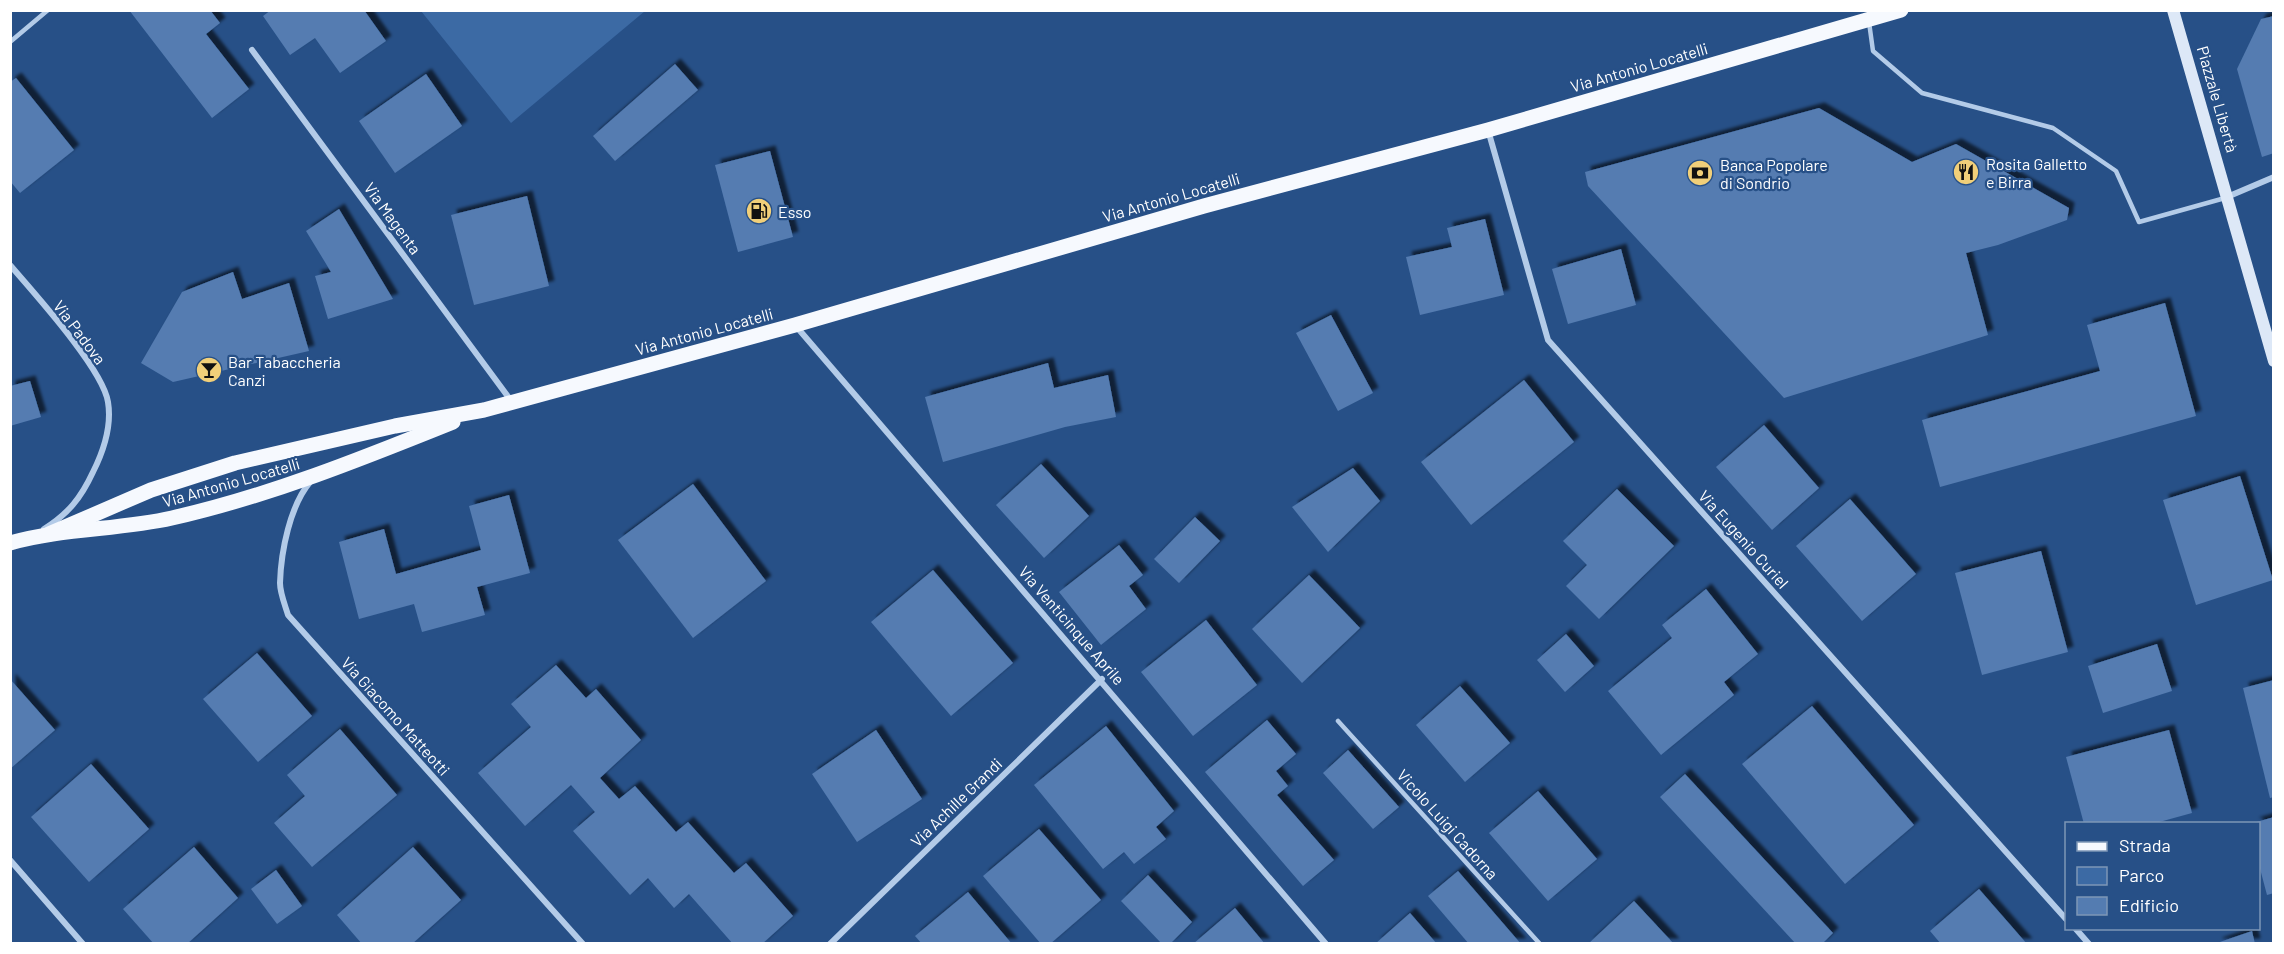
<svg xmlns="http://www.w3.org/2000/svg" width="2284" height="954" viewBox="0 0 2284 954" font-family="Barlow,sans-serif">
  <defs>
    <filter id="shadow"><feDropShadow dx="5.5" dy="-5.5" stdDeviation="1.5" flood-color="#0009"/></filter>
  </defs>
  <rect width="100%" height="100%" fill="#275087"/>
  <path fill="#3c6aa4" d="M421,11H645L511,123Z"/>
  <g fill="#547cb1" filter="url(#shadow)">
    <path d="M129,10H210L220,23L206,34L249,89L212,118Z"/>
    <path d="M271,10H364L386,41L340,73L315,38L290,55L263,16Z"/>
    <path d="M2274,16V153L2262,157L2237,69L2261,19Z"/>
    <path d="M675,64L698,90L615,161L593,136Z"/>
    <path d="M426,74L462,126L395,173L359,121Z"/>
    <path d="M16,78L74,150L20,193L10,181V82Z"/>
    <path d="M1819,108L1912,162L1956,144L2069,208L2067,220L1998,245L1966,253L1988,335L1784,398L1588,186L1585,172Z"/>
    <path d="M770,151L793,237L738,252L715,165Z"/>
    <path d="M527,196L549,286L474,305L451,215Z"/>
    <path d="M339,209L393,299L328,319L315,276L331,272L306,231Z"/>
    <path d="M1485,219L1504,295L1420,315L1406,257L1452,247L1447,228Z"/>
    <path d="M1621,249L1636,305L1568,324L1552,269Z"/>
    <path d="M233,272L242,299L289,283L309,351L173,382L141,363L182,292Z"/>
    <path d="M2165,303L2196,416L1940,487L1922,420L2100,371L2087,325Z"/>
    <path d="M1331,315L1373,393L1338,411L1296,333Z"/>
    <path d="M1048,363L1054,388L1108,375L1116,417L1065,427L943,462L925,397Z"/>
    <path d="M1524,380L1574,442L1471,525L1421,462Z"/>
    <path d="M30,381L41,417L10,426V386Z"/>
    <path d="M1764,425L1819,488L1772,530L1716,467Z"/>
    <path d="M1041,464L1089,516L1044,558L996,505Z"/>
    <path d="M1353,468L1380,501L1328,552L1292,507Z"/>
    <path d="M2240,476L2273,580L2196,605L2163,500Z"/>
    <path d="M693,484L766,581L693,638L618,540Z"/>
    <path d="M1617,489L1674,546L1599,619L1566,586L1587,565L1563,541Z"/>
    <path d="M509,495L530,573L477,587L485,615L422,632L414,604L359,619L339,542L384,529L396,574L481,550L469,506Z"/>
    <path d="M1850,499L1916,574L1862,621L1796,546Z"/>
    <path d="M1195,517L1220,541L1179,583L1154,559Z"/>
    <path d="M1119,545L1143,575L1129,586L1146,609L1101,645L1059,592Z"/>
    <path d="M2041,551L2068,652L1982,675L1955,573Z"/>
    <path d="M933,570L1013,663L951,716L871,622Z"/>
    <path d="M1309,575L1360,628L1302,683L1252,629Z"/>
    <path d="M1706,589L1758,654L1724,682L1734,695L1661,755L1608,691L1672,638L1662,625Z"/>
    <path d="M1206,620L1257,685L1193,736L1141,672Z"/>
    <path d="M1566,634L1594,666L1565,692L1537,660Z"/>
    <path d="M2157,644L2172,691L2103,713L2088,666Z"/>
    <path d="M257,653L312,716L258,762L203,699Z"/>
    <path d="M556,665L586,698L596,689L641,740L600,778L619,799L635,786L676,832L688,822L734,873L746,863L793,916L762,944H733L689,894L674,908L648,878L630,895L573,831L595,812L571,785L525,826L478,773L531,727L511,704Z"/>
    <path d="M10,679L55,730L10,769Z"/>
    <path d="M2274,680V797L2270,798L2243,688Z"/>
    <path d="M1460,686L1510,743L1465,782L1416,725Z"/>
    <path d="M1812,706L1914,825L1845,884L1742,764Z"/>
    <path d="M1267,720L1296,754L1276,771L1288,786L1277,795L1334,860L1303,886L1205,772Z"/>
    <path d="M1106,726L1174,811L1156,827L1166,839L1134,864L1124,852L1103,869L1034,785Z"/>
    <path d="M340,729L397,795L312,867L274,823L305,796L287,775Z"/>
    <path d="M876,730L922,799L857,842L812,774Z"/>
    <path d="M2169,730L2192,813L2152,824H2084L2066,757Z"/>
    <path d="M1348,750L1399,807L1373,829L1323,773Z"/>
    <path d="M91,764L149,829L89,882L31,817Z"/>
    <path d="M1685,774L1833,933L1822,944H1796L1660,797Z"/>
    <path d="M1538,791L1597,859L1548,901L1489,833Z"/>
    <path d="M2274,817V893L2267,895L2258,861V824L2253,823Z"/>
    <path d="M1039,829L1101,900L1050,944H1041L983,876Z"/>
    <path d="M194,847L238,898L187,944H154L123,909Z"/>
    <path d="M413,847L461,900L412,944H362L337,915Z"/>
    <path d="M276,870L302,906L277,924L251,889Z"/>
    <path d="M1458,871L1521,944H1469L1428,896Z"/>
    <path d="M1148,875L1192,922L1170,944H1162L1121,901Z"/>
    <path d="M1979,889L2027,944H1941L1930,931Z"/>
    <path d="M968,892L1012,944H922L915,936Z"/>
    <path d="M1634,901L1674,944H1588Z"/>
    <path d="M1235,908L1265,944H1193Z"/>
    <path d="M1410,913L1437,944H1375Z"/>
    <path d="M2252,931L2255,944H2217V943Z"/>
  </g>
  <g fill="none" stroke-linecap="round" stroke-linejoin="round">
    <g stroke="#b3cbe8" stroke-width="4.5">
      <path d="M1869,22L1873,51L1922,93L2053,128L2116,171L2139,222L2225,198"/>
      <path d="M10,42L48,10"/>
      <path d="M1338,721L1540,944"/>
    </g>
    <g stroke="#b3cbe8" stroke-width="6">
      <path d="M252,50L512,402"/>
      <path d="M1488,130L1548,340L2066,919"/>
      <path d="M2227,197L2274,177"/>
      <path d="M10,265C34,293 103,369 108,402C112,426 104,450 93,472C81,498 68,514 44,529"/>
      <path d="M795,325L1326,944"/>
      <path d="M310,482C290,506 281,551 280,583C280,593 285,605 288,615L583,944"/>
      <path d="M10,860L83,944"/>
      <path d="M2075,928L2089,944"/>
      <path d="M830,944L1102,679"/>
    </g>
    <path stroke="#dde8f7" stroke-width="12" d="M2173,10L2274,361"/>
    <g stroke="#f6f9fe" stroke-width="15">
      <path d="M49,534L151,490L235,463L395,426L484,410L795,325L1204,206L1488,130L1901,10"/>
      <path d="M10,543C63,528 119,530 172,518C269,496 361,459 453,422"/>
    </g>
  </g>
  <defs>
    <g id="restaurant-disc" transform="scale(1.35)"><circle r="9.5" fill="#f1cf79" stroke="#275087"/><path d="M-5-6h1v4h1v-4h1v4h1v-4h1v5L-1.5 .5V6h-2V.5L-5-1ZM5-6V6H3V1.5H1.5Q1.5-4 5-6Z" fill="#111"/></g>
    <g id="bank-disc" transform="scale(1.35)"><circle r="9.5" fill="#f1cf79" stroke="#275087"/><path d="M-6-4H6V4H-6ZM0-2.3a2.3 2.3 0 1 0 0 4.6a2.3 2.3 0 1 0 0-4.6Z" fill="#111"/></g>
    <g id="fuel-disc" transform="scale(1.35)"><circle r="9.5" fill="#f1cf79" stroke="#275087"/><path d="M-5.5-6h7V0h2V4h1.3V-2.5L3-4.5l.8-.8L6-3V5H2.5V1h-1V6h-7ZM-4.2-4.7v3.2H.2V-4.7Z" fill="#111"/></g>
    <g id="bar-disc" transform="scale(1.35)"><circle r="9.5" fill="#f1cf79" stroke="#275087"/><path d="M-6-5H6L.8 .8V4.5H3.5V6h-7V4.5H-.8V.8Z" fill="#111"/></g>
  </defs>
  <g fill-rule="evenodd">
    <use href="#restaurant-disc" x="1966" y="172"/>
    <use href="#bank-disc" x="1700" y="173"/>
    <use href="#fuel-disc" x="759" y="211"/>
    <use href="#bar-disc" x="209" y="370"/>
  </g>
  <g text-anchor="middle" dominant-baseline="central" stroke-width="4.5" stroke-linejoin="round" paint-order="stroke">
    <g font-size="16" fill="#fff" stroke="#275087">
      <text transform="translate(1639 67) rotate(-16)">Via Antonio Locatelli</text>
      <text transform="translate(2218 99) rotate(74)">Piazzale Libertà</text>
      <text transform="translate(1171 197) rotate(-16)">Via Antonio Locatelli</text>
      <text transform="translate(393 218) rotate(54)">Via Magenta</text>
      <text transform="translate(704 331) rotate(-15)">Via Antonio Locatelli</text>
      <text transform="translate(80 332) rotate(53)">Via Padova</text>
      <text transform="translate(231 482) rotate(-16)">Via Antonio Locatelli</text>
      <text transform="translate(1744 539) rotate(48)">Via Eugenio Curiel</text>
      <text transform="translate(1072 625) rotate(49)">Via Venticinque Aprile</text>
      <text transform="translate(396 716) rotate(48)">Via Giacomo Matteotti</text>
      <text transform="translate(956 802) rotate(-44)">Via Achille Grandi</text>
      <text transform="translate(1448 824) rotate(48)">Vicolo Luigi Cadorna</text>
    </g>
    <g font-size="16" fill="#fff" stroke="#275087" text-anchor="start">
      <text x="1986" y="163">Rosita Galletto<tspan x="1986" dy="18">e Birra</tspan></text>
      <text x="1720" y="164">Banca Popolare<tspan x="1720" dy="18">di Sondrio</tspan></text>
      <text x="778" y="211">Esso</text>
      <text x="228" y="361">Bar Tabaccheria<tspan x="228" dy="18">Canzi</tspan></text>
    </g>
  </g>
  <rect width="2284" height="954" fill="none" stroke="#ffffff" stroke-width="24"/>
  <rect x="2065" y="822" width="195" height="108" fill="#275087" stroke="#7d96b7" stroke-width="1.5"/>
  <rect x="2077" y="842" width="30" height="9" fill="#f6f9fe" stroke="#7d96b7" stroke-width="1.5"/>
  <text x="2119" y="852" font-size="18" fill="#ffffff">Strada</text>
  <rect x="2077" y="867" width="30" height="18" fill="#3c6aa4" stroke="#7d96b7" stroke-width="1.5"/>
  <text x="2119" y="882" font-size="18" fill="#ffffff">Parco</text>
  <rect x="2077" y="897" width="30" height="18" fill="#547cb1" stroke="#7d96b7" stroke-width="1.5"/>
  <text x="2119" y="912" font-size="18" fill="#ffffff">Edificio</text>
</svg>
